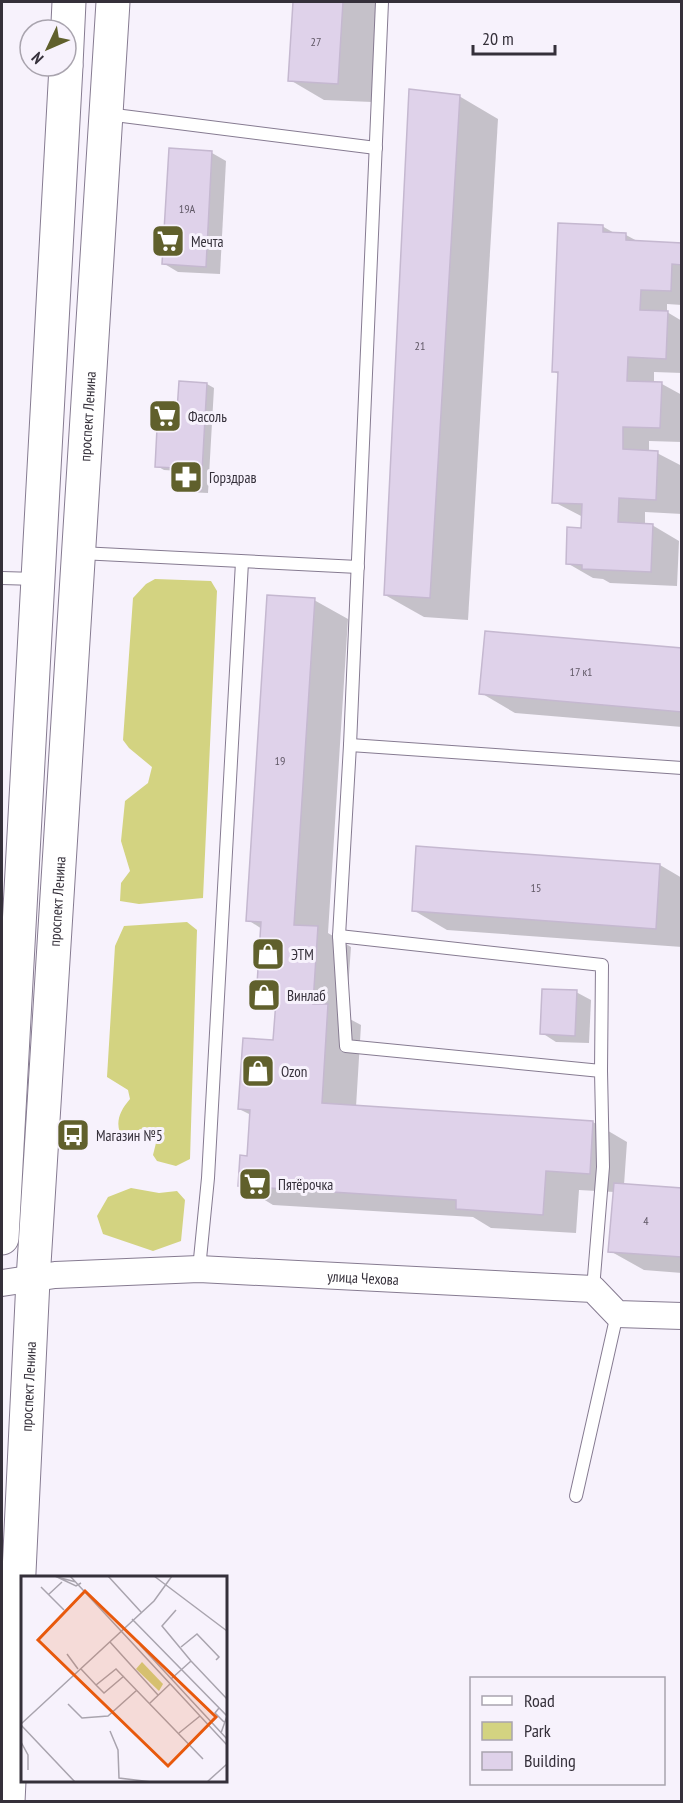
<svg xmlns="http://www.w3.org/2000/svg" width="683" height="1803" viewBox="0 0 683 1803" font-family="'PT Sans Narrow',sans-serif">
  <rect width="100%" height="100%" fill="#f7f2fc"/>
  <g fill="#d3d381">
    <path d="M155,579L211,581L217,591L203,898L139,904L120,901L121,883L130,871L121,841L125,801L148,783L152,767L129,748L123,740L133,598L146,584Z"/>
    <path d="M187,922L197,930L190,1159L176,1166L157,1161L153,1155L157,1139L150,1131L140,1129L124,1141C114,1125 118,1113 130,1099L128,1090L107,1077L115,946L124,926Z"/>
    <path d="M131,1188L159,1193L177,1191L185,1200L181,1241L153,1251L103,1234L97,1216L108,1197Z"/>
  </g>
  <g fill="#0003">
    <path d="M294,2H377L372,102L324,100L290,80Z"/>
    <path d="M459,96L498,119L468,620L424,617L385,595Z"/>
    <path d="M170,150L212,153L226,161L220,274L178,272L163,263Z"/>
    <path d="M602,226L616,234L626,235L639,242L682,244V305L667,304V312L682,321V373L654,372V383L662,384L682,395V442L649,441V452L657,453L682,466V514L645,512V525H652L679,541L677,586L610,583L603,579L593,578L567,563L582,530L583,517L554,502L560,375L553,371Z"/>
    <path d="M207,384L214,388L208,493L185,492L178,488L179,471L164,470L157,466L179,412Z"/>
    <path d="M314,600L348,619L328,933L351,947L346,1017L361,1025L356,1107L593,1122L627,1142L624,1185L682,1189V1273L644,1270L610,1251L614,1192L579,1190L576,1233L491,1228L473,1217L273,1205L240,1185L248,1158L251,1115L239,1109L275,1041L277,1010L258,999L262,929L248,920Z"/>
    <path d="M682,649V727L515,713L481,693Z"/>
    <path d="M417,848L660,865L682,878V947L447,930L413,910Z"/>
    <path d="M576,992L591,1000L589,1043L556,1042L542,1033Z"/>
  </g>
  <g fill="#dfd2ea" stroke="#c5b8d0" stroke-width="1.5">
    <path d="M293,2H343L338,84L288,81Z"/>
    <path d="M409,89L460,95L430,598L384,595Z"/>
    <path d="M169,148L212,151L206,267L162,264Z"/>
    <path d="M558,223L603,225V232L626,233V240L682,243V265L672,264L671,291L641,290L640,310L668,311L666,359L628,357L627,381L662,382L660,428L623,427V449L658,451L656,500L619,498L618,522L653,524L651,572L582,569V565L566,564L567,527L581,528L582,504L552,503L558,372H552Z"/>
    <path d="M179,381L207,383L201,490L176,489L177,468L155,467L158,409L177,411Z"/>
    <path d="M267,595L315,598L294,925L318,926L313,1004H328L322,1103L593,1121L590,1174L546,1171L543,1215L456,1209V1200L238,1186L240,1155L247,1156L250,1110L238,1109L243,1038L273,1040L276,1001L256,1000L261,922L246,921Z"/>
    <path d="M485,631L682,648V712L479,694Z"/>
    <path d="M416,846L660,864L656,929L412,911Z"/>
    <path d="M542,989L577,990L575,1036L540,1034Z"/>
    <path d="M614,1183L682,1188V1257L608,1252Z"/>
  </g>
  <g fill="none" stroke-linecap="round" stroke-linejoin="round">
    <g stroke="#867b91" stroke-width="14">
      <g id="service">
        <path d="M382,2L350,745L339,936L346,1046L601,1071L603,1167L593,1289"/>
        <path d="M107,114L376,148"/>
        <path d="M80,553L358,567"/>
        <path d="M2,578L36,579"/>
        <path d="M350,745L682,768"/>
        <path d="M339,936L602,965L601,1071"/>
        <path d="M199,1269L208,1178L242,562"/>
        <path d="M576,1496L617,1314"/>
      </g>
    </g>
    <g stroke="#867b91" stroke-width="28">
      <g id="minor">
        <path id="s1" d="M2,1283L55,1275L199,1269L593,1289L617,1314L682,1316"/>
      </g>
    </g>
    <g stroke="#867b91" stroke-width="35">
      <g id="secondary">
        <path d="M66,65L69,2"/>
        <path d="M2,1238L66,66"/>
        <path id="s2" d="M8,1802L33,1280L113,2"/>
      </g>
    </g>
    <use href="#service" stroke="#fff" stroke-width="12"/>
    <use href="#minor" stroke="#fff" stroke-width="26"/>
    <use href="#secondary" stroke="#fff" stroke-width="33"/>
  </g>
  <defs>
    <g id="supermarket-square" transform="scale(1.725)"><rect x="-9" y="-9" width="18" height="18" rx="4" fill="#60602c" stroke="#f7f2fc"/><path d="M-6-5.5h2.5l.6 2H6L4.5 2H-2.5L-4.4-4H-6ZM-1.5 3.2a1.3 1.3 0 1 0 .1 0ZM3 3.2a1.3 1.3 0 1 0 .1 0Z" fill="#fff"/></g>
    <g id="pharmacy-square" transform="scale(1.725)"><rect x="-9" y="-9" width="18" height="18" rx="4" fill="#60602c" stroke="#f7f2fc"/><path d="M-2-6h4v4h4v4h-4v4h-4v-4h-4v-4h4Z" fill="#fff"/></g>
    <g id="shop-square" transform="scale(1.725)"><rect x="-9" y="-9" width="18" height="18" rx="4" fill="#60602c" stroke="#f7f2fc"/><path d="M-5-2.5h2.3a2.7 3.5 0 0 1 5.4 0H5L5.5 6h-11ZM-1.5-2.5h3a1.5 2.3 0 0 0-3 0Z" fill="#fff"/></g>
    <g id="bus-square" transform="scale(1.725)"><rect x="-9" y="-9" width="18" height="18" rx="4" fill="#60602c" stroke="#f7f2fc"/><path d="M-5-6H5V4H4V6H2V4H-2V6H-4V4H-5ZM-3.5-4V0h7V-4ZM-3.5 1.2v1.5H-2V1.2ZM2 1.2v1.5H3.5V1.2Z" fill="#fff"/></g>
  </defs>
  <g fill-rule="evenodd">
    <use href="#supermarket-square" x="168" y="241"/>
    <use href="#supermarket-square" x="165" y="416"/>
    <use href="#pharmacy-square" x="186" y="477"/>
    <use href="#shop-square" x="268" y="954"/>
    <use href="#shop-square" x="264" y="995"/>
    <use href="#shop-square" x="258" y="1071"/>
    <use href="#bus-square" x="73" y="1135"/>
    <use href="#supermarket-square" x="255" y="1184"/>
  </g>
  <g text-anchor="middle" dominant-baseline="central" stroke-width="6" stroke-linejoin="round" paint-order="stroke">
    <g font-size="12" fill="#605866">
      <text x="316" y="41">27</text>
      <text x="187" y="208">19А</text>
      <text x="420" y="345">21</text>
      <text x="581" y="671">17 к1</text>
      <text x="280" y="760">19</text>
      <text x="536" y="887">15</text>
      <text x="646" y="1220">4</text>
    </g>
    <g font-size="15" fill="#35303a" stroke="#f7f2fc" text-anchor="start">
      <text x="191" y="241">Мечта</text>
      <text x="188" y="416">Фасоль</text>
      <text x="209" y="477">Горздрав</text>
      <text x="291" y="954">ЭТМ</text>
      <text x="287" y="995">Винлаб</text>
      <text x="281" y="1071">Ozon</text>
      <text x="96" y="1135">Магазин №5</text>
      <text x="278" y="1184">Пятёрочка</text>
    </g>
    <g font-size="15" fill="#35303a" stroke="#f7f2fc">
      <text stroke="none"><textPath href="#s2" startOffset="1388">проспект Ленина</textPath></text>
      <text stroke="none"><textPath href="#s2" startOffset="902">проспект Ленина</textPath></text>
      <text stroke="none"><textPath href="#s1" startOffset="362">улица Чехова</textPath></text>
      <text stroke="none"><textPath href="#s2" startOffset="416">проспект Ленина</textPath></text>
    </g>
  </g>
  <g transform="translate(21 1576)">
    <rect width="206" height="206" fill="#f7f2fc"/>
    <path d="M121,86L142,108L138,115L115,93Z" fill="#d3d381"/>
    <path fill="none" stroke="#a9a4ae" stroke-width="1.5" d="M34,0L55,10L60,7M49,0L206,169M87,0L120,36M133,0L206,55M36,1L55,6M20,11L43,34M27,19L41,6M155,34L141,50L170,85M111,43L206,140L200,157M89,66L137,119M119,69L206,163M160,71L176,58L198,81L195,84M46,78L57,93M60,93L75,109L95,93L182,183M150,103L170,85L206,123M75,109L83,117L103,100M129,127L149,108M47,128L61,142L87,140L116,114M198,132L194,137L203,146M0,148L133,25L151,0M0,149L54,206M89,155L97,174L98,202L131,206M158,157L179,140M0,166L7,179V194M186,206L206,188"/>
    <path fill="#e8590c" fill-opacity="0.15" stroke="#e8590c" stroke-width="3" d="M64,15L195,141L147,190L17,64Z"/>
    <rect width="206" height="206" fill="none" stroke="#35303a" stroke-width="3"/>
  </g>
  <rect width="683" height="1803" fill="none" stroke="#35303a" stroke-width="6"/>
  <rect x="470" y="1677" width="195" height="108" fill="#f7f2fc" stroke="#a9a4ae" stroke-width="1.5"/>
  <rect x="482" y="1696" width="30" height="9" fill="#ffffff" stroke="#a9a4ae" stroke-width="1.5"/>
  <text x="524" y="1707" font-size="18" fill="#35303a">Road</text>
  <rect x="482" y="1722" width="30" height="18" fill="#d3d381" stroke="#a9a4ae" stroke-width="1.5"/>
  <text x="524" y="1737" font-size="18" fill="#35303a">Park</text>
  <rect x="482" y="1752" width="30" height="18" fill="#dfd2ea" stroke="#a9a4ae" stroke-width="1.5"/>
  <text x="524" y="1767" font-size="18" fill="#35303a">Building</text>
  <g transform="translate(48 48) rotate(226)"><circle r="28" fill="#f7f2fc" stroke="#a9a4ae" stroke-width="1.5"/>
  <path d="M0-4.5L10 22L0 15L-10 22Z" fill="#60602c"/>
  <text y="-9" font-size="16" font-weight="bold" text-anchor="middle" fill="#35303a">N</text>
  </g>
  <path d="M473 45v9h82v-9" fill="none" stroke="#35303a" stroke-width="3"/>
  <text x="482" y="45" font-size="18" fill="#35303a" stroke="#f7f2fc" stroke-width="4.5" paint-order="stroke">20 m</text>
</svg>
